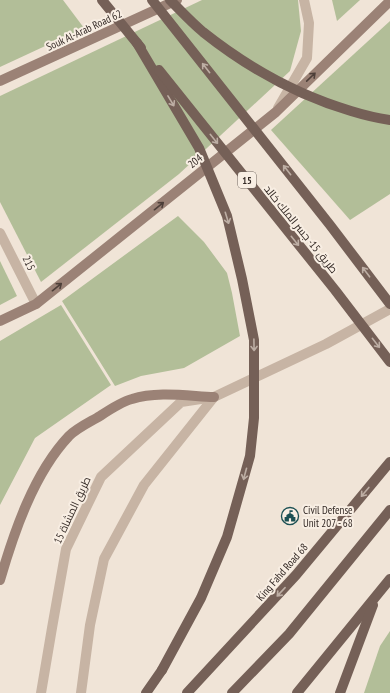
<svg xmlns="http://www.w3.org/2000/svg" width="390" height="693" viewBox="0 0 390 693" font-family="'PT Sans Narrow',Cairo,sans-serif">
  <rect width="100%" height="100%" fill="#f0e4d7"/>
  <g fill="#b2be98">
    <path d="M0,0H63L84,28L0,67Z"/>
    <path d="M202,0H298L301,31L290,71L179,174L41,282L0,202V96Z"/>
    <path d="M332,0H360L337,21Z"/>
    <path d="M390,21V194L350,220L271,130Z"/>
    <path d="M178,216L204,242L227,273L232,293L240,336L184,368L141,376L115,386L62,301Z"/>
    <path d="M0,261L17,296L0,305Z"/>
    <path d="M61,305L111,385L35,438L0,505V341Z"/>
    <path d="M390,631V693H364L380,646Z"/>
  </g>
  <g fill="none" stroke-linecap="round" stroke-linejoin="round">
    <g stroke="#c7b4a4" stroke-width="10">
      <path d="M278,108L307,58L309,23L304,0"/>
      <path d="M0,233L36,304"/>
      <path d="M41,693L52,628L66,549L101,477L181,402L214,397L326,344L390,309"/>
      <path d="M81,693L90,625L104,559L144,485L214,397"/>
    </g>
    <g stroke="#9b8276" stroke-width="10">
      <path d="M0,81L177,0"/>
      <path d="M0,321L36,304L276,112L390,1"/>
      <path d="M0,580C14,532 34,473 69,436C77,428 90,422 100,416C109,410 121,402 132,399C157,391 188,396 214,397"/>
    </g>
    <g stroke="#756057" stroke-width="10">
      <path d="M146,693L162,670"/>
      <path d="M187,693L296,575L390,462"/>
      <path d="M232,693L289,634L390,510"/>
      <path d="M297,693L390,579"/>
      <path d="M340,693L373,605"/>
    </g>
    <g stroke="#756057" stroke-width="10">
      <path d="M102,0L141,48"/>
      <path d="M152,0L330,225L390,304"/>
      <path d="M170,0C181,11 191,22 203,32C247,67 297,95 351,111C364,115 376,118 390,120"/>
      <path d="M137,43L199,148L227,216L242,279L254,340V418L250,456L227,537L201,598L162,670"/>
      <path d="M159,70L335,290L390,362"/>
    </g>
  </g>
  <defs><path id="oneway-shaft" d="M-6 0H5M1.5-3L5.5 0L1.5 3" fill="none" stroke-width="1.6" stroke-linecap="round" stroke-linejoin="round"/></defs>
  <g stroke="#bdaea4">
    <use href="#oneway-shaft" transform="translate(206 68) rotate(-128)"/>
    <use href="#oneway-shaft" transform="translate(171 101) rotate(59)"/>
    <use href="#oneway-shaft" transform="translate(214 139) rotate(51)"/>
    <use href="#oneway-shaft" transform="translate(287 170) rotate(-128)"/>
    <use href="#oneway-shaft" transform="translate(227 218) rotate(73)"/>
    <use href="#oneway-shaft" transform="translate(295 241) rotate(51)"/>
    <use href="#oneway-shaft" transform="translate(366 272) rotate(-127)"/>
    <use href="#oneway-shaft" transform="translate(376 343) rotate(52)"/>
    <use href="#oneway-shaft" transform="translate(254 345) rotate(89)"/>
    <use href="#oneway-shaft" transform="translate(245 474) rotate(105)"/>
    <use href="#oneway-shaft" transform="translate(365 492) rotate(130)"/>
    <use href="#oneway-shaft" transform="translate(281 592) rotate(133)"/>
  </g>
  <g stroke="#4d3f39">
    <use href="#oneway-shaft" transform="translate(311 77) rotate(-44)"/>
    <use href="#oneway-shaft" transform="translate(159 206) rotate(-39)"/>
    <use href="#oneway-shaft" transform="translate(57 287) rotate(-39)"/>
  </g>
  <defs>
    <g id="civic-ring" transform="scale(0.9)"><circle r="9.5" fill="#f8eee3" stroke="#1c5053" stroke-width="1.5"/><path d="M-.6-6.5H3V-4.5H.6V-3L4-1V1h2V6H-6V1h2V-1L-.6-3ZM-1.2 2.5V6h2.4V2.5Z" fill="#1c5053"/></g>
  </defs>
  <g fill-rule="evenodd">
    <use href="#civic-ring" x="290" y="516"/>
  </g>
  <g text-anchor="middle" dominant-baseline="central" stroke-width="4" stroke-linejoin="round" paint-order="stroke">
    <rect fill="#f8eee3" stroke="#6e645e" stroke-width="1" x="238" y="172" width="18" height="16" rx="3"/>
    <g font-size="10" font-weight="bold" fill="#332925">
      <text x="247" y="180">15</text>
    </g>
    <g font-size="11" fill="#332925" stroke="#f8eee3">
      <text transform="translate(84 30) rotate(-25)">Souk Al-Arab Road 62</text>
      <text transform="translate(195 161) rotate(-39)">204</text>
      <text transform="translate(301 229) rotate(51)">طريق 15- جسر الملك خالد</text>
      <text transform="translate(29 263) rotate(64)">215</text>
      <text transform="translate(72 510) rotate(-65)">طريق المشاة 15</text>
      <text transform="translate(282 572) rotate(-49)">King Fahd Road 68</text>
    </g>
    <g font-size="11" fill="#332925" stroke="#f8eee3" text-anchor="start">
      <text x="303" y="510">Civil Defense<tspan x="303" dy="13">Unit 207 - 68</tspan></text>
    </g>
  </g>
</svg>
